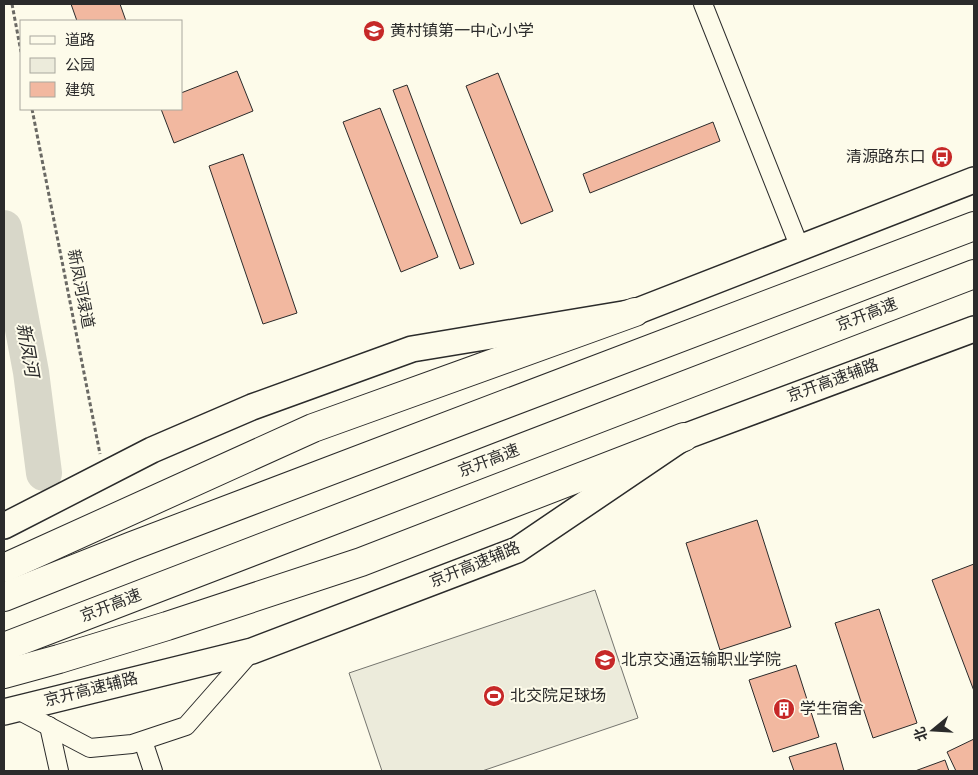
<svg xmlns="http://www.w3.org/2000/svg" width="978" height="775" viewBox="0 0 978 775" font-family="'Sofia Sans Condensed','Noto Sans SC',sans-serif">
  <rect width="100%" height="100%" fill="#fdfbea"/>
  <path fill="#ecebdb" stroke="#74746e" d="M595,590L638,718L482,771H382L349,673Z"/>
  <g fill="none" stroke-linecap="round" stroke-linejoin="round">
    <path stroke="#d8d7c9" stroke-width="36" d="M4,228L31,372L44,473"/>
  </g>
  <g fill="#f2b8a0" stroke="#2b2b2b">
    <path d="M71,4H120L126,21H77Z"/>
    <path d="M237,71L253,111L174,143L161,109H181V93Z"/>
    <path d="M498,73L553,211L521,224L466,86Z"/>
    <path d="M407,85L474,264L460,269L393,90Z"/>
    <path d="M380,108L438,257L401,272L343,122Z"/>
    <path d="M713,122L720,141L590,193L583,174Z"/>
    <path d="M243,154L297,313L263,324L209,166Z"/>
    <path d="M757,520L791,627L720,650L686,543Z"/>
    <path d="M974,564V691L932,580Z"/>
    <path d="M879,609L917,723L873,738L835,623Z"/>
    <path d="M796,665L819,737L773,752L749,680Z"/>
    <path d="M974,739V771H956L947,752Z"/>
    <path d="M836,743L844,771H794L789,757Z"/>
    <path d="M945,760L949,771H915Z"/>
  </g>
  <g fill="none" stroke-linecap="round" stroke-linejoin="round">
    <g stroke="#2b2b2b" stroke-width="20">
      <g id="minor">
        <path d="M703,4L800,248"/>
        <path d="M16,709L90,748L132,744L186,726L252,651"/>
        <path d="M49,726L59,771"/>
        <path d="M143,741L153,771"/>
      </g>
    </g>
    <g stroke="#2b2b2b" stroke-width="28">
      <g id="secondary">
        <path d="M4,526L152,450L252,407L412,349L635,312L974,180"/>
        <path d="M4,712L252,651L517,550L684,437L974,329"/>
      </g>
    </g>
    <g stroke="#2b2b2b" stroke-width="30">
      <g id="motorway">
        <path d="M4,568L313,428L635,312"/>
        <path d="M4,597L132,546L974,226"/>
        <path d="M4,647L974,274"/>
        <path d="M4,674L59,659L167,626L361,562L684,437"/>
      </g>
    </g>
    <g stroke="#6a6964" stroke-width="3" stroke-dasharray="4 2.5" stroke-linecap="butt">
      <path d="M12,4L21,52"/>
      <path d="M32,109L100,454"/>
    </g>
    <use href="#minor" stroke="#fdfbea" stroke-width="18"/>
    <use href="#secondary" stroke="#fdfbea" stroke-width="25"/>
    <use href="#motorway" stroke="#fdfbea" stroke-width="28"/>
  </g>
  <defs>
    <g id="school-disc" transform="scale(1.125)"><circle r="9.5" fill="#c62828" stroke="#fdfbea"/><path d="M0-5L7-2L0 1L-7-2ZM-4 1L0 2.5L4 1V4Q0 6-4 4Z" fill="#fff"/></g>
    <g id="bus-disc" transform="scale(1.125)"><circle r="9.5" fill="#c62828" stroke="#fdfbea"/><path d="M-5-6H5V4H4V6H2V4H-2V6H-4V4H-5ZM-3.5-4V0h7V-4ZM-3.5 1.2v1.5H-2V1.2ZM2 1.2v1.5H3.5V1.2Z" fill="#fff"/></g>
    <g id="university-disc" transform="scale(1.125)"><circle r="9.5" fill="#c62828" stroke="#fdfbea"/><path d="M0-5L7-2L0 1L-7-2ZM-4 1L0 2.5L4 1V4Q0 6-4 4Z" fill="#fff"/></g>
    <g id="stadium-disc" transform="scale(1.125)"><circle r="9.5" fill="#c62828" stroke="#fdfbea"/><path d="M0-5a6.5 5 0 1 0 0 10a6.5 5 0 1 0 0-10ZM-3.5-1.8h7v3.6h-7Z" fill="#fff"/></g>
    <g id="building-disc" transform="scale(1.125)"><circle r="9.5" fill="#c62828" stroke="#fdfbea"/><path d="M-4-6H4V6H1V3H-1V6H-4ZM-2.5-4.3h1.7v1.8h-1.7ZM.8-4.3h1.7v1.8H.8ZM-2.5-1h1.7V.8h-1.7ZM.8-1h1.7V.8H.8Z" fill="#fff"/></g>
  </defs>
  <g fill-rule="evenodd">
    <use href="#school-disc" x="374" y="31"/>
    <use href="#bus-disc" x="942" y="157"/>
    <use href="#university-disc" x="605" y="660"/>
    <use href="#stadium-disc" x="494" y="696"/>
    <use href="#building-disc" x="784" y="709"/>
  </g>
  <g text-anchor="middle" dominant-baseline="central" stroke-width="4" stroke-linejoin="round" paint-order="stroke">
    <g font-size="16" fill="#2b2b2b" stroke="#fdfbea" text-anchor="start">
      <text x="390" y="31">黄村镇第一中心小学</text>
      <text x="926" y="157" text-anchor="end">清源路东口</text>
      <text x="621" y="660">北京交通运输职业学院</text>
      <text x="510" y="696">北交院足球场</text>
      <text x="800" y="709">学生宿舍</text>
    </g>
    <g font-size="16" fill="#2b2b2b" stroke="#fdfbea">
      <text transform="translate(80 289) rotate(79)">新凤河绿道</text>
      <text transform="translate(867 315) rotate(-21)">京开高速</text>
      <text transform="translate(833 381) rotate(-20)">京开高速辅路</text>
      <text transform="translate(489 461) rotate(-21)">京开高速</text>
      <text transform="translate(475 565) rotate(-22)">京开高速辅路</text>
      <text transform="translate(111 606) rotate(-21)">京开高速</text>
      <text transform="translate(91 690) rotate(-14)">京开高速辅路</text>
    </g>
    <g font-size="18" font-style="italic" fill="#2b2b2b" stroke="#fdfbea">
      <text transform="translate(27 350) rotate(80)">新凤河</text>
    </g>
  </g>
  <rect width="978" height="775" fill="none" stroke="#2b2b2b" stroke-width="10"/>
  <rect x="20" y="20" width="162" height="90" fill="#fdfbea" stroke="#a9a89e"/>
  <rect x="30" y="36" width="25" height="8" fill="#fdfbea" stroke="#a9a89e"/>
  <text x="65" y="45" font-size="15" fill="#2b2b2b">道路</text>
  <rect x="30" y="58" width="25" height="15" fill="#ecebdb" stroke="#a9a89e"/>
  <text x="65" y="70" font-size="15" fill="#2b2b2b">公园</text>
  <rect x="30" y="82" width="25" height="15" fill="#f2b8a0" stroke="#a9a89e"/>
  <text x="65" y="95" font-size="15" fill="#2b2b2b">建筑</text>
  <g transform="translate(933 730) rotate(252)" stroke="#fdfbea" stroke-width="4" paint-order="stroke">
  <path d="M0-4L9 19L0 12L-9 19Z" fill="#2b2b2b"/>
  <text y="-8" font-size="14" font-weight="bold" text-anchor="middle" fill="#2b2b2b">北</text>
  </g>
</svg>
